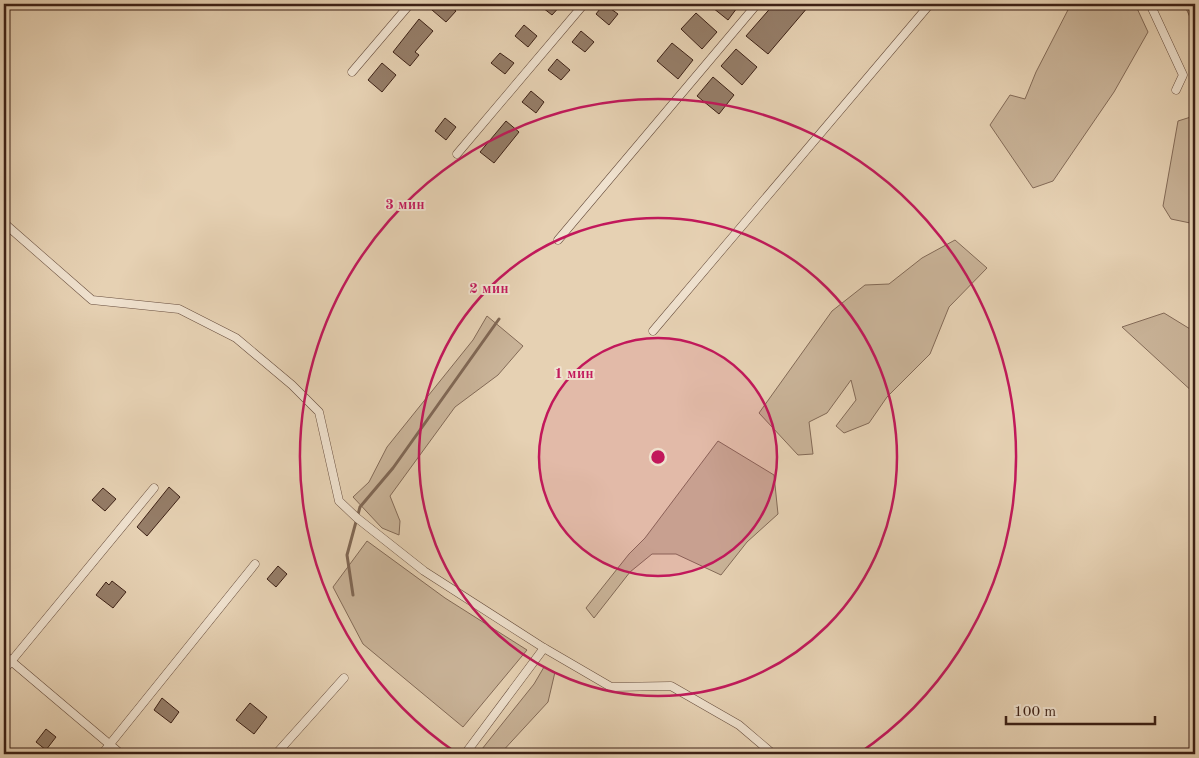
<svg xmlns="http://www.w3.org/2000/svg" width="1199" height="758" viewBox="0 0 1199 758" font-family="'Old Standard TT',serif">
  <rect width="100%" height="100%" fill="#e6d1b3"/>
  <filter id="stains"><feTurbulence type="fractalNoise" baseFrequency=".004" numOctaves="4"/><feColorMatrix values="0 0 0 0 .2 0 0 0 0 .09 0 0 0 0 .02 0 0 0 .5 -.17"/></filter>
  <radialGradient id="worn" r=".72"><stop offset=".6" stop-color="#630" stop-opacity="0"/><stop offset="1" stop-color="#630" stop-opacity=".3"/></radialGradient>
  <g fill="#c9b398" stroke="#836a57">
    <path d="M1071,4H1135L1148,32L1114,92L1053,181L1033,188L990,125L1010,95L1025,99L1036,72Z"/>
    <path d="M1184,4H1195V26H1194Z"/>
    <path d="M1194,116L1195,118V224L1171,219L1163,206L1178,121Z"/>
    <path d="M955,240L987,268L949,307L930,354L887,397L869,423L844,433L836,426L856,400L851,380L827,413L809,422L813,454L798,455L759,413L832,311L865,285L889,284L922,258Z"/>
    <path d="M1164,313L1195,332V394L1122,327Z"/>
    <path d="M487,316L523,346L498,375L455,407L390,496L400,521L399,535L382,528L353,497L369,482L387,447L473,340Z"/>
    <path d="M718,441L774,475L778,514L747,542L721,575L676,554H652L630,572L594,618L586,608L629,554L645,538Z"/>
    <path d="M367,541L445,598L527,650L463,727L363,644L333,587Z"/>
    <path d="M544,667L555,672L548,702L500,754H478L534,684Z"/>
  </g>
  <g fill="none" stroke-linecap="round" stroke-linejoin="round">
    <path stroke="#806754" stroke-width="3" d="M353,595L347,555L360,507L393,468L499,319"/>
  </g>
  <g fill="#957d68" stroke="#3d2116">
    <path d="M425,4H447L456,11L446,22Z"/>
    <path d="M538,4H562L552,15Z"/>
    <path d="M604,4L618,14L609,25L596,14Z"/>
    <path d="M708,4H740L728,20Z"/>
    <path d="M774,4H804L808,7L768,54L746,36Z"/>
    <path d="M696,13L717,32L702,49L681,29Z"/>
    <path d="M419,19L433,31L415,52L419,55L410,66L393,52Z"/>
    <path d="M524,25L537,36L528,47L515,36Z"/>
    <path d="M581,31L594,42L585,52L572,42Z"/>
    <path d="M672,43L693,60L678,79L657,61Z"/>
    <path d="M736,49L757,67L742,85L721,66Z"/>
    <path d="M500,53L514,63L505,74L491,63Z"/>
    <path d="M557,59L570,70L561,80L548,70Z"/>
    <path d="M382,63L396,75L382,92L368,80Z"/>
    <path d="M713,77L734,95L719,114L697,96Z"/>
    <path d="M531,91L544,102L536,113L522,102Z"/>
    <path d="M445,118L456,127L446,140L435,131Z"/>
    <path d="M506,121L519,132L494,163L480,152Z"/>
    <path d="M169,487L180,497L147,536L137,527Z"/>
    <path d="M103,488L116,499L105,511L92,500Z"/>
    <path d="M278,566L287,574L276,587L267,579Z"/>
    <path d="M112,581L126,592L113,608L96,595L106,582L109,585Z"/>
    <path d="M162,698L179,712L171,723L154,710Z"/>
    <path d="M250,703L267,717L254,734L236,720Z"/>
    <path d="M46,729L56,737L46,750L36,742Z"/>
  </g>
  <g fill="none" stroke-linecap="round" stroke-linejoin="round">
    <g stroke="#674d3d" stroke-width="9">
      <g id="street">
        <path d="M1150,4L1183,75L1176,90"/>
        <path d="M352,72L410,4"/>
        <path d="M457,154L584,4"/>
        <path d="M4,223L92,300L179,309L236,338L292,385L319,412L339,501L357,518L424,571L544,648L611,687L671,686L739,725L773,754"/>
        <path d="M558,240L757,4"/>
        <path d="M653,331L930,4"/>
        <path d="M4,655L121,754"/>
        <path d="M4,670L154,488"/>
        <path d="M102,754L255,564"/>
        <path d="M276,754L344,678"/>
        <path d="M465,754L544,648"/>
      </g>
    </g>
    <use href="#street" stroke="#efe1ce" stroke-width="8"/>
  </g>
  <circle cx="658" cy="457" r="119" fill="#c2185b" fill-opacity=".12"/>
  <g fill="none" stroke="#c2185b" stroke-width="2.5">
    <circle cx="658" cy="457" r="119"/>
    <circle cx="658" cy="457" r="239"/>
    <path d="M458 754A358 358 0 1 1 858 754"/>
  </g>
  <circle cx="658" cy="457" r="8" fill="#c2185b" stroke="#efe1ce" stroke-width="2.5"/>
  <g font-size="15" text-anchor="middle" font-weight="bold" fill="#c2185b" stroke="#efe1ce" stroke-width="4" stroke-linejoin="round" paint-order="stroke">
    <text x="405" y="209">3 мин</text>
    <text x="489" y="293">2 мин</text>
    <text x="574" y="378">1 мин</text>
  </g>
  <rect width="1199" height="758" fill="none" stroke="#e6d1b3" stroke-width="20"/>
  <rect x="5" y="5" width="1189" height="748" fill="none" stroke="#3d2116" stroke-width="2.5"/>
  <rect x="10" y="10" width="1179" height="738" fill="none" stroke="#3d2116"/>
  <path d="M1006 716v8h149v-8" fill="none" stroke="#3d2116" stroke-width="2.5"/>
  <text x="1014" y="716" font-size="15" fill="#3d2116" stroke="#efe1ce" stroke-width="4" paint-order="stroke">100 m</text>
  <rect width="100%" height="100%" filter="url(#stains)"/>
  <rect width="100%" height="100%" fill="url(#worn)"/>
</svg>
